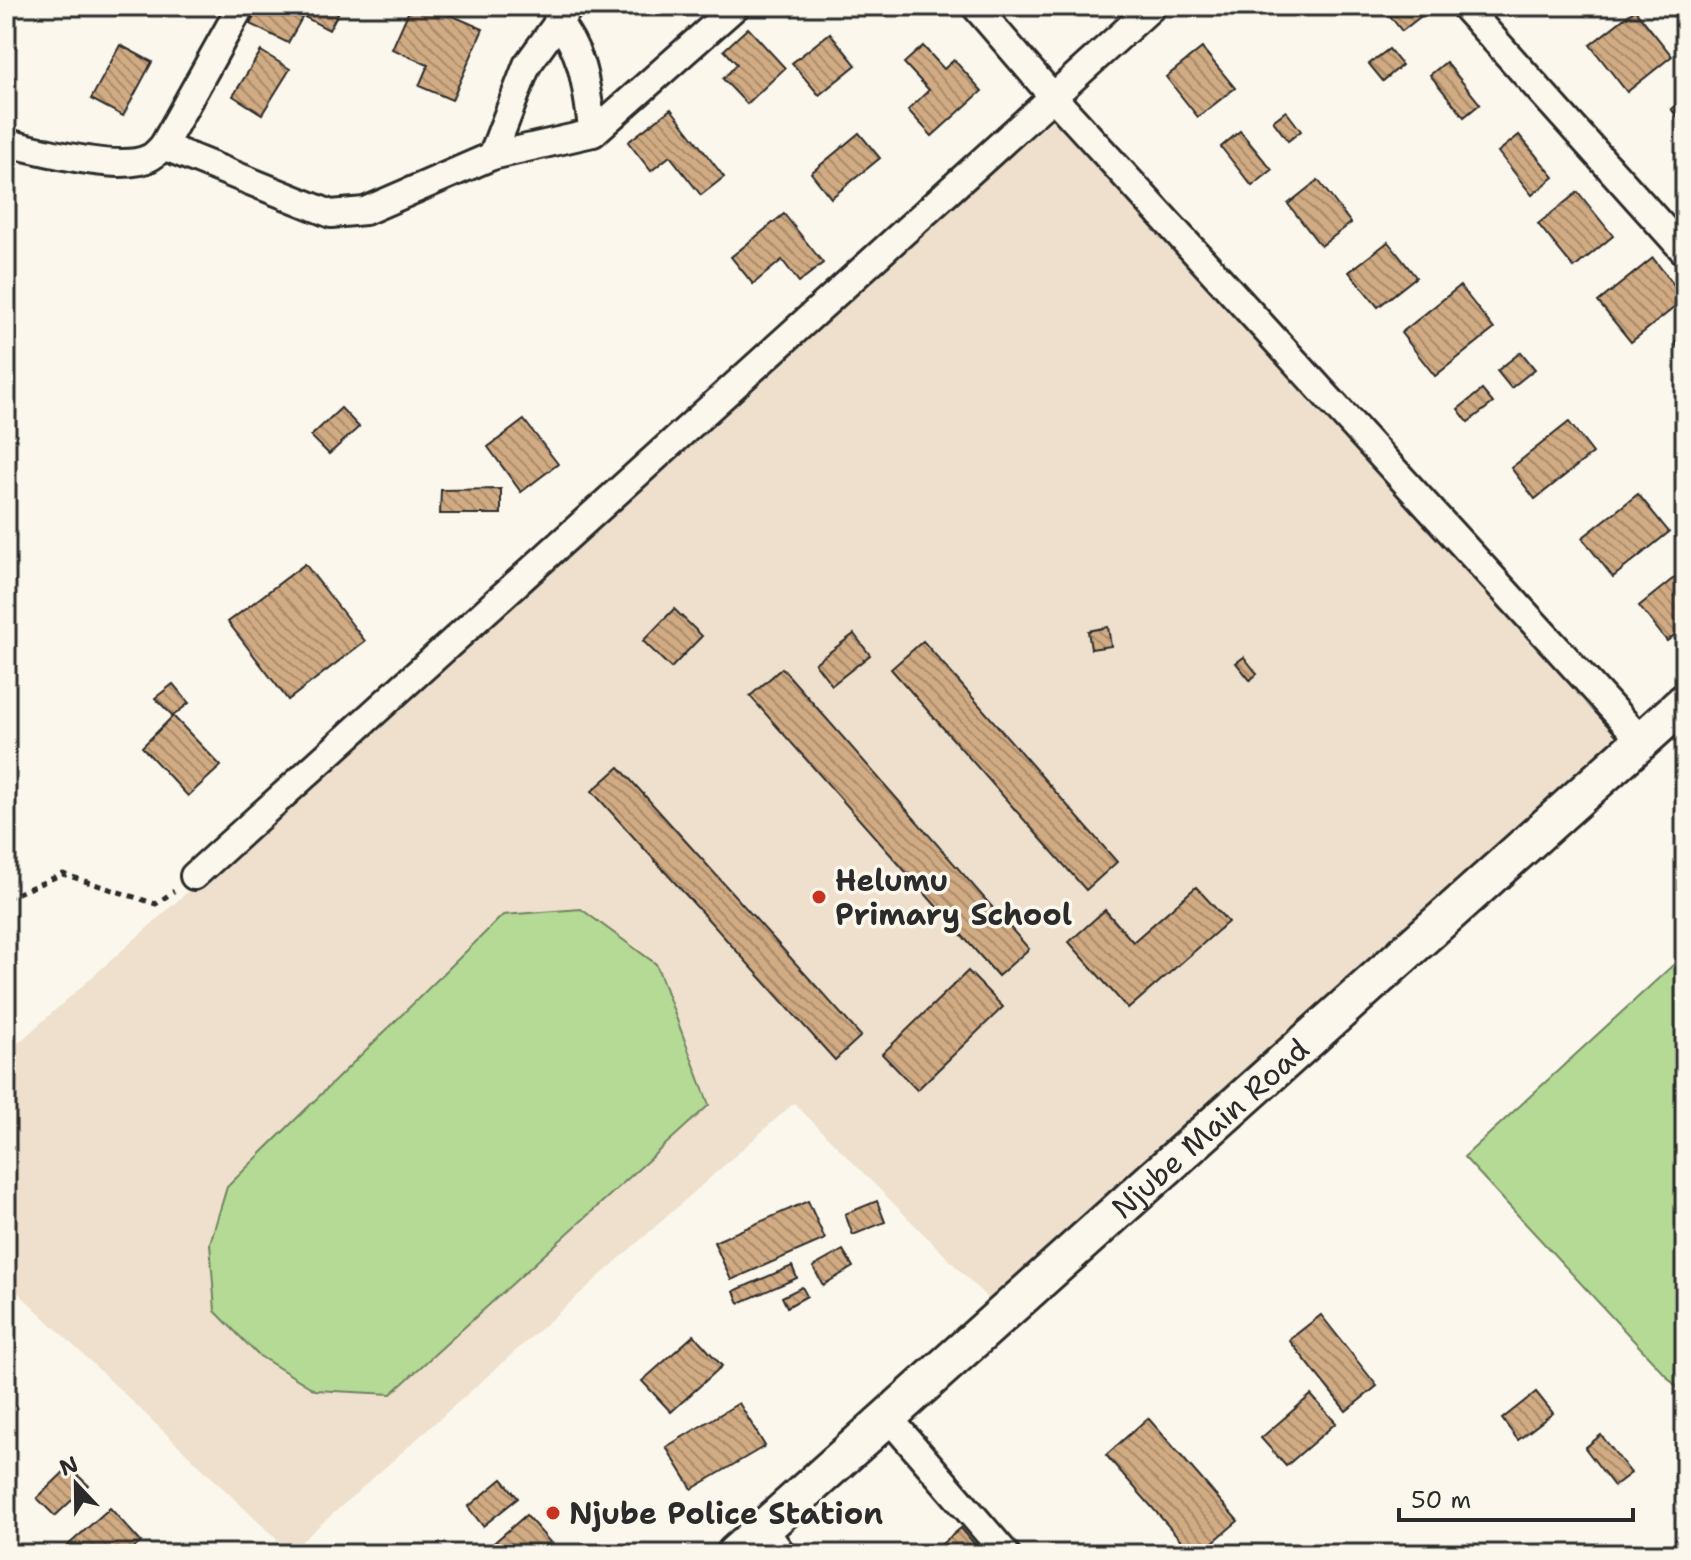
<svg xmlns="http://www.w3.org/2000/svg" width="1691" height="1560" viewBox="0 0 1691 1560" font-family="'Shantell Sans',sans-serif">
  <defs>
    <pattern id="building-back-hatch" width="6" height="6" patternUnits="userSpaceOnUse" patternTransform="scale(2)"><rect width="6" height="6" fill="#d1ab83"/><path d="M-1 5l2 2M0 0l6 6M5-1l2 2" fill="none" stroke="#aa8b6b"/></pattern>
  </defs>
  <rect width="100%" height="100%" fill="#fbf7ec"/>
  <filter id="ink" filterUnits="userSpaceOnUse"><feTurbulence type="fractalNoise" baseFrequency=".0125" numOctaves="2"/><feDisplacementMap in="SourceGraphic" scale="16" xChannelSelector="R" yChannelSelector="G"/><feConvolveMatrix kernelMatrix="1 2 1 2 8 2 1 2 1" color-interpolation-filters="sRGB"/></filter>
  <g filter="url(#ink)">
    <path fill="#eee0cc" d="M1052,120L1630,740L998,1309L794,1103L290,1552L6,1281V1054Z"/>
    <g fill="#b4da96" stroke="#708260" stroke-width="2">
      <path d="M581,909L656,964L709,1105L391,1394L315,1390L258,1355L215,1311L210,1243L227,1187L503,915Z"/>
      <path d="M1685,954V1396L1464,1157Z"/>
    </g>
    <g fill="url(#building-back-hatch)" stroke="#2b2b2b" stroke-width="2">
      <path d="M260,6H342L329,30L303,16L288,43L250,24Z"/>
      <path d="M411,6H430L483,29L452,100L419,86L428,65L392,49Z"/>
      <path d="M1382,6H1420L1425,13L1402,31Z"/>
      <path d="M1635,10L1672,56L1627,92L1590,45Z"/>
      <path d="M748,28L785,68L747,104L723,79L737,64L724,50Z"/>
      <path d="M830,33L856,65L819,95L792,63Z"/>
      <path d="M120,45L152,62L123,116L91,99Z"/>
      <path d="M923,46L944,69L954,60L982,91L932,136L908,110L929,90L904,63Z"/>
      <path d="M1202,48L1235,88L1198,117L1166,77Z"/>
      <path d="M1389,49L1402,65L1383,81L1369,64Z"/>
      <path d="M261,51L290,69L262,114L233,96Z"/>
      <path d="M1446,62L1480,104L1464,117L1430,75Z"/>
      <path d="M1685,98V126L1671,109Z"/>
      <path d="M671,109L724,177L701,195L670,156L651,171L628,142Z"/>
      <path d="M1286,111L1301,131L1288,141L1273,121Z"/>
      <path d="M1240,131L1272,170L1252,186L1221,147Z"/>
      <path d="M859,133L880,158L831,198L811,173Z"/>
      <path d="M1519,135L1554,177L1532,195L1498,152Z"/>
      <path d="M1318,180L1351,223L1321,246L1288,204Z"/>
      <path d="M1578,192L1613,236L1574,268L1538,224Z"/>
      <path d="M784,214L823,263L799,282L782,260L753,284L731,257Z"/>
      <path d="M1388,242L1416,277L1378,307L1349,272Z"/>
      <path d="M1653,258L1685,299L1631,342L1598,302Z"/>
      <path d="M1460,286L1494,329L1435,376L1401,333Z"/>
      <path d="M1685,335V356L1675,343Z"/>
      <path d="M1521,352L1535,369L1511,388L1497,371Z"/>
      <path d="M1482,390L1493,403L1468,422L1458,409Z"/>
      <path d="M341,408L359,427L329,454L311,436Z"/>
      <path d="M524,420L558,464L521,492L488,447Z"/>
      <path d="M1569,422L1593,453L1535,499L1511,468Z"/>
      <path d="M501,489V514H440L441,490Z"/>
      <path d="M1638,494L1669,532L1613,577L1582,538Z"/>
      <path d="M305,564L365,641L288,700L228,622Z"/>
      <path d="M1685,569V627L1667,641L1639,606Z"/>
      <path d="M674,609L702,636L671,668L643,641Z"/>
      <path d="M1108,627L1111,646L1091,649L1088,631Z"/>
      <path d="M854,634L870,655L832,685L815,663Z"/>
      <path d="M923,641L1117,862L1086,890L891,669Z"/>
      <path d="M1244,657L1257,674L1250,680L1236,663Z"/>
      <path d="M782,668L1029,949L998,976L750,696Z"/>
      <path d="M173,684L189,703L173,716L155,698Z"/>
      <path d="M173,716L221,766L188,796L142,747Z"/>
      <path d="M619,767L861,1036L835,1060L592,791Z"/>
      <path d="M1196,887L1228,922L1128,1009L1069,942L1105,910L1133,942Z"/>
      <path d="M968,971L1003,1007L917,1090L882,1054Z"/>
      <path d="M808,1201L825,1239L731,1280L714,1242Z"/>
      <path d="M877,1201L885,1222L853,1235L845,1214Z"/>
      <path d="M843,1250L853,1267L823,1285L813,1267Z"/>
      <path d="M792,1266L797,1278L739,1303L734,1291Z"/>
      <path d="M802,1287L807,1296L787,1307L782,1297Z"/>
      <path d="M1321,1315L1377,1386L1346,1411L1289,1340Z"/>
      <path d="M694,1335L722,1366L671,1412L642,1381Z"/>
      <path d="M1536,1392L1553,1413L1518,1440L1502,1419Z"/>
      <path d="M1311,1395L1336,1423L1286,1466L1261,1438Z"/>
      <path d="M739,1403L765,1446L692,1489L666,1447Z"/>
      <path d="M1148,1418L1238,1521L1199,1554H1193L1106,1455Z"/>
      <path d="M1601,1435L1631,1473L1614,1486L1585,1448Z"/>
      <path d="M69,1467L88,1485L55,1516L37,1498Z"/>
      <path d="M502,1479L518,1498L483,1526L468,1507Z"/>
      <path d="M110,1508L141,1542L127,1554H58Z"/>
      <path d="M526,1515L558,1551L554,1554H481Z"/>
      <path d="M961,1528L983,1554H930Z"/>
    </g>
    <g fill="none" stroke-linecap="round" stroke-linejoin="round">
      <g stroke="#2b2b2b" stroke-width="32">
        <g id="street">
          <path d="M975,6L1054,98L1641,740"/>
          <path d="M1464,6L1685,252"/>
          <path d="M557,21C586,55 586,91 593,133"/>
          <path d="M6,143C39,150 120,173 149,158C154,156 159,150 163,146L331,214L365,211L492,156L593,133L736,6"/>
          <path d="M163,146L241,6"/>
          <path d="M492,156L527,65L570,6"/>
          <path d="M194,876L1153,6"/>
          <path d="M888,1417L1006,1554"/>
          <path d="M763,1528L782,1554"/>
        </g>
      </g>
      <g stroke="#2b2b2b" stroke-width="42">
        <g id="secondary">
          <path id="s1" d="M735,1554L1685,702"/>
        </g>
      </g>
      <path stroke="#2b2b2b" stroke-width="5" stroke-dasharray="6 6" stroke-linecap="butt" d="M6,898L63,874L156,904L174,891"/>
      <use href="#street" stroke="#fbf7ec" stroke-width="26"/>
      <use href="#secondary" stroke="#fbf7ec" stroke-width="36"/>
    </g>
  </g>
  <g fill="#c8321e" stroke="#fbf7ec" stroke-width="3">
    <circle cx="819" cy="897" r="8"/>
    <circle cx="553" cy="1513" r="8"/>
  </g>
  <g text-anchor="middle" dominant-baseline="central" stroke-width="7" stroke-linejoin="round" paint-order="stroke">
    <g font-size="30" font-weight="bold" fill="#2b2b2b" stroke="#fbf7ec" text-anchor="start">
      <text x="835" y="880">Helumu<tspan x="835" dy="34">Primary School</tspan></text>
      <text x="569" y="1513">Njube Police Station</text>
    </g>
    <g font-size="30" fill="#2b2b2b" stroke="#fbf7ec">
      <text stroke="none"><textPath href="#s1" startOffset="638">Njube Main Road</textPath></text>
    </g>
  </g>
  <rect width="1691" height="1560" fill="none" stroke="#fbf7ec" stroke-width="32"/>
  <rect x="16" y="16" width="1659" height="1528" fill="none" stroke="#2b2b2b" stroke-width="3" filter="url(#ink)"/>
  <g transform="translate(76 1484) rotate(338)" stroke="#fbf7ec" stroke-width="6" paint-order="stroke">
  <path d="M0-6L14 30L0 20L-14 30Z" fill="#2b2b2b"/>
  <text y="-12" font-size="22" font-weight="bold" text-anchor="middle" fill="#2b2b2b">N</text>
  </g>
  <path d="M1399 1508v12h234v-12" fill="none" stroke="#2b2b2b" stroke-width="4"/>
  <text x="1411" y="1508" font-size="24" fill="#2b2b2b" stroke="#fbf7ec" stroke-width="6" paint-order="stroke">50 m</text>
</svg>
